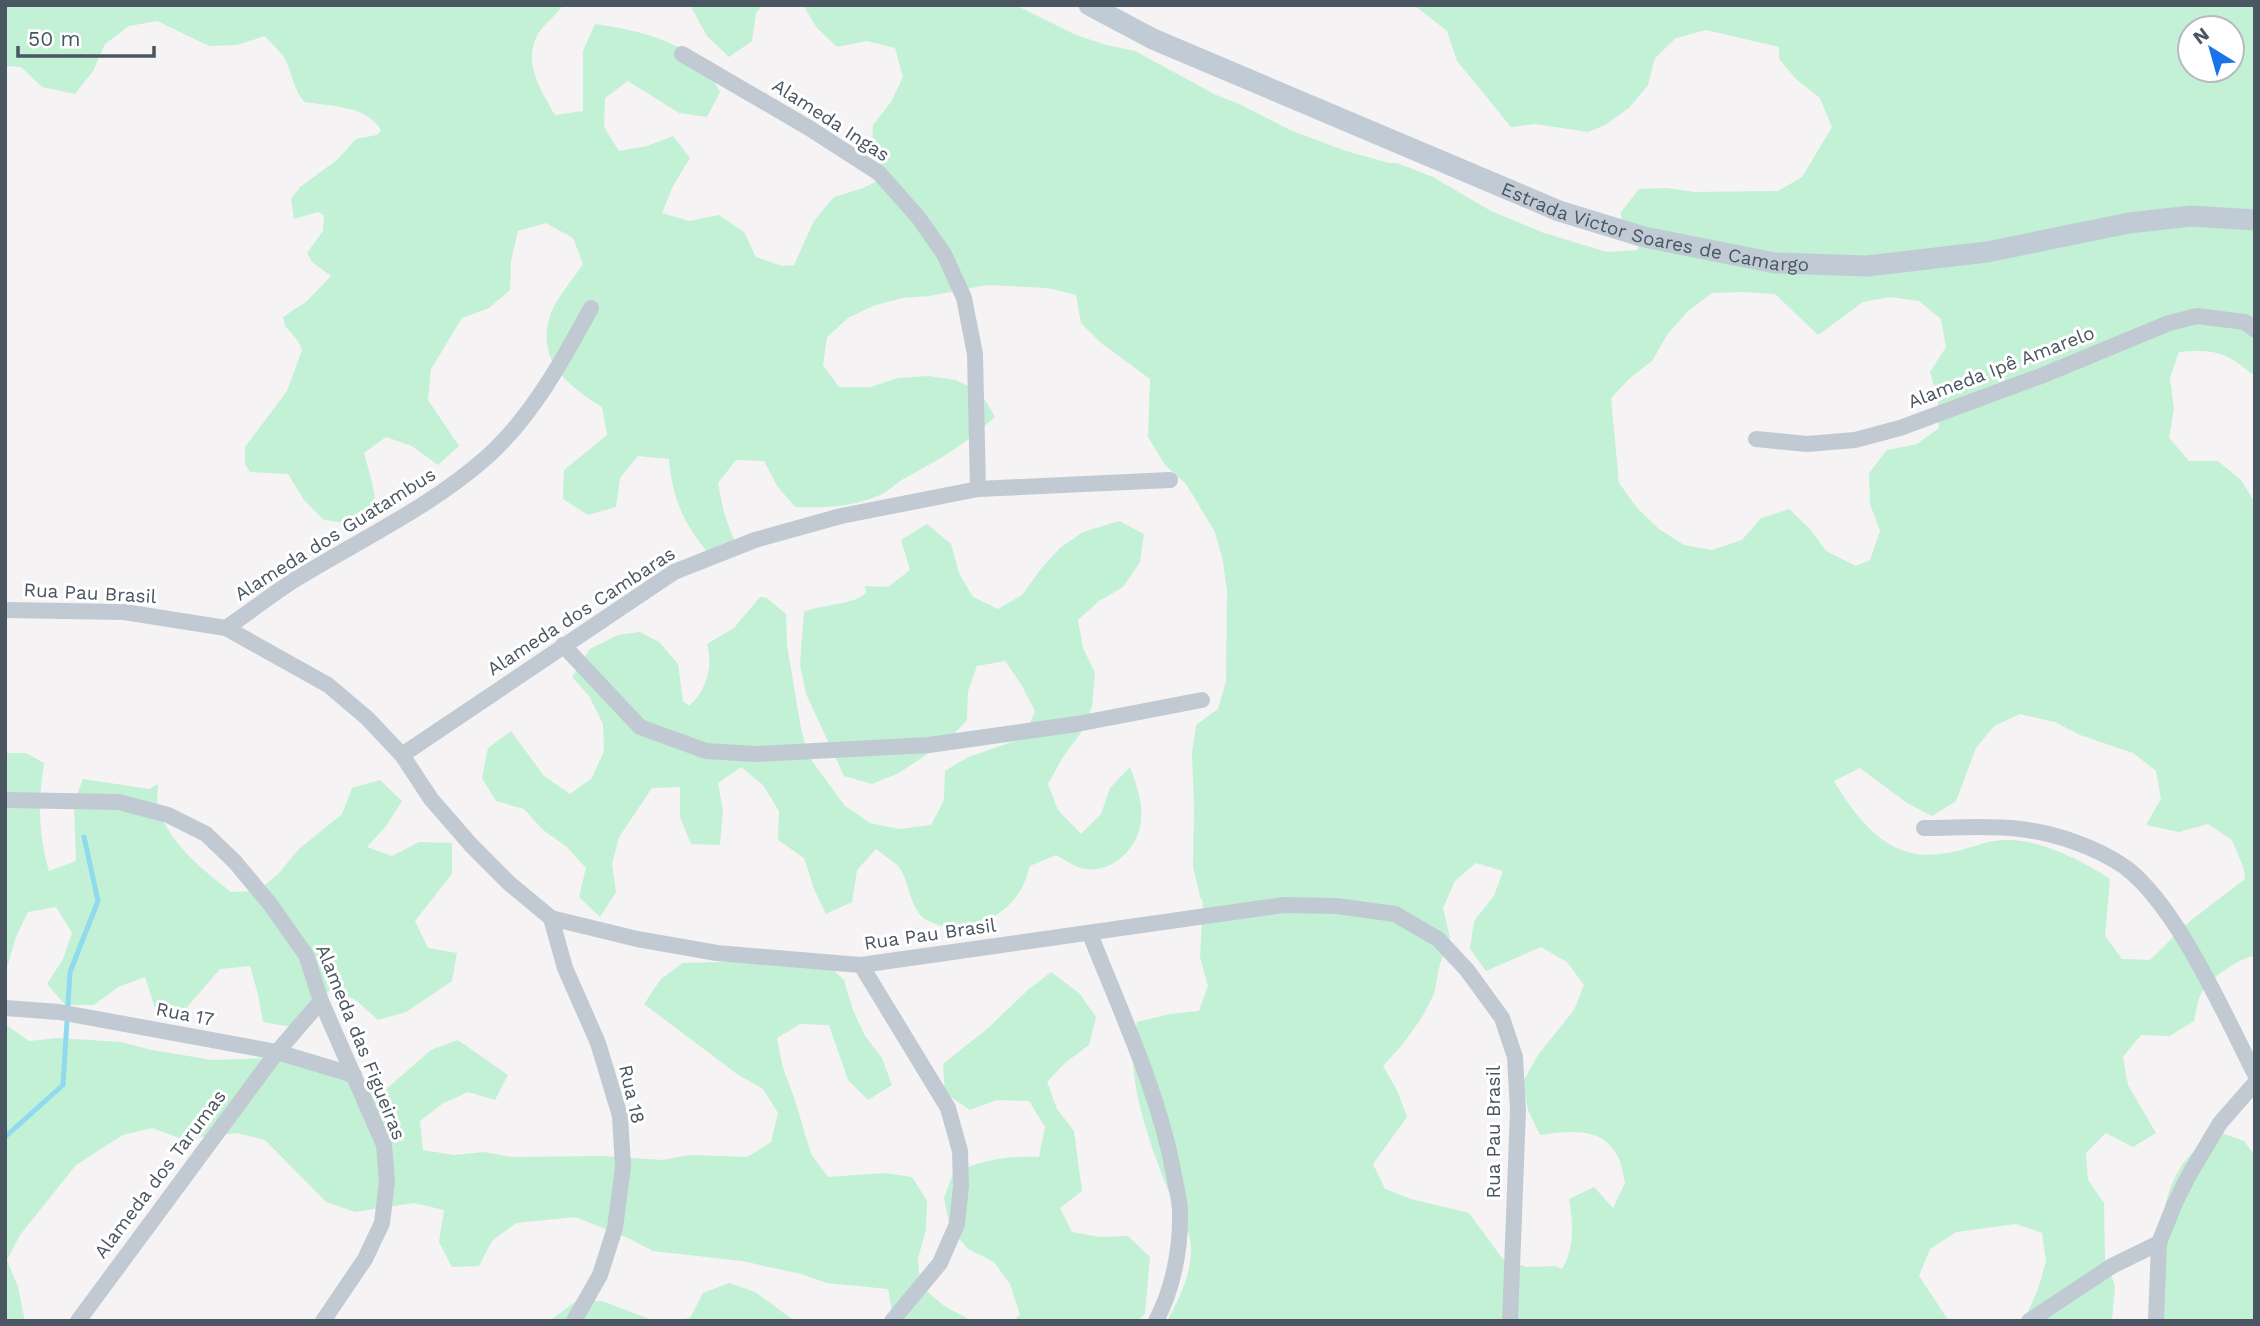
<svg xmlns="http://www.w3.org/2000/svg" width="2260" height="1326" viewBox="0 0 2260 1326" font-family="'Work Sans',sans-serif">
  <rect width="100%" height="100%" fill="#f5f3f3"/>
  <g fill="#c3f1d5" fill-rule="evenodd">
    <path d="M5,5H563C556,16 544,24 538,34C522,62 541,91 555,115L583,111V51L595,24C631,29 680,39 706,68C712,75 716,85 720,92L707,117L679,113L628,81L605,98L604,127L619,151L647,146L673,136L690,158L673,186L662,213L689,221L719,215L744,232L756,257L782,266L794,265L814,221L834,197L863,188L888,176L872,153L873,125L891,102L903,77L895,48L867,41L837,47L817,28L803,5H1015L1076,35L1106,45L1135,51L1214,94L1239,104L1290,130L1346,151L1389,163H1397L1433,177L1491,211L1544,233L1607,252L1638,250V244L1622,237L1621,212L1639,189L1667,188L1695,192L1778,191L1802,177L1832,127L1820,98L1797,80L1779,59V47L1706,30L1676,38L1655,58L1648,85L1629,108L1605,125L1588,132L1535,124L1511,127L1457,61L1447,31L1414,5H2255V376C2225,352 2217,349 2179,352L2170,378L2174,409L2169,438L2189,461H2218L2241,480L2255,503V956C2238,958 2209,979 2201,994C2197,1002 2196,1013 2194,1021L2170,1036L2141,1035L2123,1057L2128,1085L2156,1133L2133,1147L2106,1133L2086,1153L2088,1180L2104,1203L2105,1259L2115,1286L2112,1321H2024L2038,1289L2046,1261L2042,1233L2016,1224L1956,1232L1930,1249L1919,1276L1949,1321H1167C1179,1299 1191,1275 1191,1250C1191,1225 1177,1211 1168,1190C1152,1150 1131,1092 1133,1049C1134,1040 1136,1031 1137,1022L1170,1014L1199,1011L1208,986L1200,957L1203,902L1200,897L1193,866L1194,808L1192,753L1196,725L1218,709L1226,681L1227,592L1223,561L1215,532L1186,484L1165,465L1148,437L1150,379L1101,343L1081,323L1076,295L1048,288L987,285L929,296L902,298L873,306L848,318L827,337L823,365L839,387H870L898,378L928,376L956,380L981,393L995,417C968,442 939,460 907,477C897,482 889,491 880,495C854,507 823,508 795,507L777,486L764,461L736,460L718,483L724,513L734,540L716,562C686,528 673,504 669,459L638,456L620,478L616,507L588,515L563,499L564,470L607,435L602,407C568,386 536,361 550,316C555,300 573,279 583,264L573,238L546,223L518,231L511,261L510,290L489,308L462,318L431,369L428,400L459,446L438,465L412,446L386,437L364,453L372,482L377,510L353,524L324,520L304,500L288,474L250,472L245,464V447L287,391L302,350L298,341L285,326L283,317L307,301L331,276L312,262L307,253L323,231L324,215L318,212L294,219L291,199L300,187L337,160L356,139L377,135L381,131C370,106 329,106 305,102C294,92 292,72 285,59C280,51 272,44 265,36L237,45L209,46L157,21L129,26L105,44L93,71L75,94L42,87L21,67L5,66ZM2190,28H2232V70H2190ZM1743,292L1775,294L1818,335L1863,302L1890,297L1919,301L1941,319L1946,347L1930,372L1938,400L1939,428L1917,444L1887,450L1869,473L1870,504L1880,531L1870,560L1856,566L1826,551L1810,529L1789,509L1761,518L1742,540L1712,550L1684,545L1659,529L1637,508L1619,483L1611,398L1630,378L1652,361L1667,335L1688,311L1712,293ZM2020,714L2055,722L2080,735L2133,753L2156,771L2161,799L2146,825L2179,832L2208,824L2232,840L2244,869L2245,879L2190,921L2150,960L2122,959L2105,936L2110,879C2083,861 2040,839 2006,840C1986,840 1967,850 1948,853C1938,854 1925,856 1916,854C1878,848 1852,811 1834,781L1860,768L1907,803L1932,816L1956,801L1976,748L1994,726ZM1476,863L1503,871L1494,896L1474,921L1470,949L1486,971L1541,947L1567,962L1584,985L1574,1010L1538,1055L1523,1082L1528,1110L1540,1135C1568,1131 1602,1126 1617,1155C1622,1163 1623,1174 1625,1183L1613,1208L1594,1187L1569,1199C1573,1224 1575,1247 1562,1269L1555,1266L1527,1267L1502,1258L1469,1213L1411,1199L1385,1189L1373,1164L1407,1117L1397,1090L1383,1066L1402,1045L1421,1019L1434,994L1440,964L1450,938L1443,908L1455,881Z"/>
    <path d="M690,5H763L756,13L752,41L729,57L707,36Z"/>
    <path d="M1119,521L1144,534L1140,562L1123,587L1099,601L1078,620L1083,648L1095,673L1092,707L1080,734L1063,757L1048,784L1058,810L1081,834L1101,814L1110,788L1130,767C1136,784 1143,801 1141,820C1139,849 1110,876 1081,868C1073,866 1064,859 1056,855L1030,866C1027,874 1025,884 1020,891C1001,922 957,939 925,919C909,908 910,880 898,866C892,860 883,855 876,849L857,870L852,902L826,914L814,889L804,858L778,840L779,811L763,785L741,767L718,783L723,811L720,845L691,844L680,817V787L652,788L619,837L612,864L616,892L600,917L579,897L586,868L567,847L543,830L524,809L496,801L482,778L488,748L511,731L544,776L570,794L592,778L604,751L603,724L589,696L572,677L590,649L618,635L640,632L659,642L678,664L683,701L689,706C706,692 714,665 707,644L734,628L760,597L767,598L786,614L787,645L801,729L809,757L845,806L870,823L899,829L931,825L944,800L945,771L968,757L1024,738L1035,711L1021,684L1005,661L977,666L968,691L967,720L947,741L899,773L872,784L844,776L806,694L800,664L804,612C822,604 854,605 866,593L865,586L888,587L910,570L901,540L927,524L951,544L959,573L973,597L998,609L1022,595L1041,569L1060,548L1083,532Z"/>
    <path d="M5,753H26L44,763C38,803 38,832 49,871L76,861L74,803L83,779L149,789L158,784C158,791 156,800 158,806C168,843 203,870 231,892L258,891L279,873L299,849L342,814L352,788L380,780L402,801L386,826L367,847L392,856L419,842L452,843V874L415,921L428,948L457,953L452,981L406,1012L378,1020L357,1001L332,988L291,1027L263,1022L258,994L250,966L220,969L183,1012L155,1008L145,977L118,987L94,1005H65L47,984L63,959L72,933L56,907L28,912L16,937L5,974Z"/>
    <path d="M794,960H823L844,980L853,1010L865,1036L882,1058L892,1085L868,1100L848,1080L829,1025L800,1024L777,1038L783,1068L794,1097L811,1154L828,1177L884,1173L912,1177L927,1201L926,1230L918,1258L920,1285L943,1305L972,1321H889L893,1317L888,1289L827,1283L801,1274L742,1261L653,1251L628,1238L575,1217L516,1223L492,1241L479,1266L452,1267L439,1242L444,1210L414,1203L355,1212L326,1202L265,1140L237,1133L182,1139L152,1128L123,1135L76,1165L20,1235L7,1260L18,1287L25,1321H5V1024L29,1041L58,1038L121,1042L152,1050L212,1060L298,1057L326,1061L383,1092L431,1050L458,1040L508,1075L495,1100L468,1092L442,1104L420,1121L423,1150L454,1155L484,1152L512,1157L603,1156L662,1160L690,1155L747,1157L771,1142L778,1113L763,1089L737,1074L644,1004L661,979L683,963Z"/>
    <path d="M1051,972L1079,993L1096,1017L1089,1045L1066,1062L1047,1082L1057,1109L1074,1131L1082,1191L1060,1208L1072,1232L1100,1237L1128,1236L1150,1257L1145,1314L1137,1321H1012L1020,1315L1010,1284L994,1262L968,1249L950,1228L944,1198L953,1173C984,1160 1005,1156 1039,1157L1045,1127L1029,1101L997,1100L970,1110L945,1093L943,1064L988,1028L1029,989Z"/>
    <path d="M2218,1132L2244,1141L2255,1156V1321H2152C2156,1279 2157,1204 2179,1170C2189,1153 2203,1143 2218,1132Z"/>
    <path d="M729,1283L755,1292L795,1321H671L690,1318L703,1293Z"/>
    <path d="M602,1301L655,1321H552V1319L575,1302Z"/>
  </g>
  <g fill="none" stroke-linecap="round" stroke-linejoin="round">
    <path stroke="#90daee" stroke-width="5" d="M5,1137L63,1085L70,972L98,901L84,837"/>
    <g stroke="#c1cad2" stroke-width="16">
      <path d="M682,54L809,128L879,173L918,217L944,254L964,298L975,354L978,489"/>
      <path d="M1756,439L1807,444L1855,440L1900,428L2041,376L2169,323L2197,316L2245,322L2255,330"/>
      <path d="M5,610L124,612L226,628L328,685L367,718L402,755L431,799L471,845L510,884L551,918L637,939L717,953L861,965L1284,905L1337,906L1395,914L1438,939L1467,970L1502,1018L1515,1057L1518,1110L1510,1321"/>
      <path d="M226,628C250,612 272,594 296,579C361,539 431,507 488,456C532,416 563,360 591,308"/>
      <path d="M563,645L640,727L706,751L755,754L929,745L1077,724L1202,700"/>
      <path d="M402,755L674,572L755,540L841,516L978,489L1170,480"/>
      <path d="M5,800L119,802L168,815L206,834L235,862L270,904L306,955L321,1001L384,1145L387,1181L382,1223L365,1259L323,1321"/>
      <path d="M1924,828C1956,828 1989,825 2020,829C2055,833 2096,847 2125,867C2178,907 2224,1014 2255,1074"/>
      <path d="M551,918L565,968L598,1043L620,1116L623,1167L615,1228L600,1275L574,1321"/>
      <path d="M1090,934C1121,1013 1159,1092 1174,1175C1176,1187 1180,1200 1180,1212C1181,1248 1173,1289 1156,1321"/>
      <path d="M861,965L948,1108L960,1151L961,1186L957,1224L940,1263L892,1321"/>
      <path d="M5,1008L59,1012L277,1052L354,1075"/>
      <path d="M78,1321L277,1052L321,1001"/>
      <path d="M2029,1321L2112,1266L2159,1243"/>
      <path d="M2156,1321L2159,1243L2175,1203L2189,1175L2220,1123L2255,1083"/>
    </g>
    <path stroke="#c1cbd6" stroke-width="21" id="s1" d="M1089,5L1153,39L1559,211L1644,237L1775,263L1867,266L1987,252L2129,223L2191,216L2255,220"/>
  </g>
  <g text-anchor="middle" dominant-baseline="central" stroke-width="6" stroke-linejoin="round" paint-order="stroke">
    <g font-size="19" fill="#4a5661" stroke="#fff">
      <text transform="translate(831 120) rotate(33)">Alameda Ingas</text>
      <text stroke="none"><textPath href="#s1" startOffset="611">Estrada Victor Soares de Camargo</textPath></text>
      <text transform="translate(2001 367) rotate(-21)">Alameda Ipê Amarelo</text>
      <text transform="translate(335 534) rotate(-32)">Alameda dos Guatambus</text>
      <text transform="translate(90 593) rotate(3)">Rua Pau Brasil</text>
      <text transform="translate(581 611) rotate(-33)">Alameda dos Cambaras</text>
      <text transform="translate(930 934) rotate(-8)">Rua Pau Brasil</text>
      <text transform="translate(185 1014) rotate(11)">Rua 17</text>
      <text transform="translate(361 1042) rotate(68)">Alameda das Figueiras</text>
      <text transform="translate(632 1094) rotate(77)">Rua 18</text>
      <text transform="translate(1493 1132) rotate(-90)">Rua Pau Brasil</text>
      <text transform="translate(160 1174) rotate(-53)">Alameda dos Tarumas</text>
    </g>
  </g>
  <rect width="2260" height="1326" fill="none" stroke="#4a5661" stroke-width="14"/>
  <g transform="translate(2211 49) rotate(323)"><circle r="33" fill="#ffffff" stroke="#b7bbc0" stroke-width="2"/>
  <path d="M0-5L12 26L0 18L-12 26Z" fill="#1a73e8"/>
  <text y="-10" font-size="19" font-weight="bold" text-anchor="middle" fill="#4a5661">N</text>
  </g>
  <path d="M18 46v10h136v-10" fill="none" stroke="#4a5661" stroke-width="3.5"/>
  <text x="28" y="46" font-size="21" fill="#4a5661" stroke="#ffffff" stroke-width="5" paint-order="stroke">50 m</text>
</svg>
